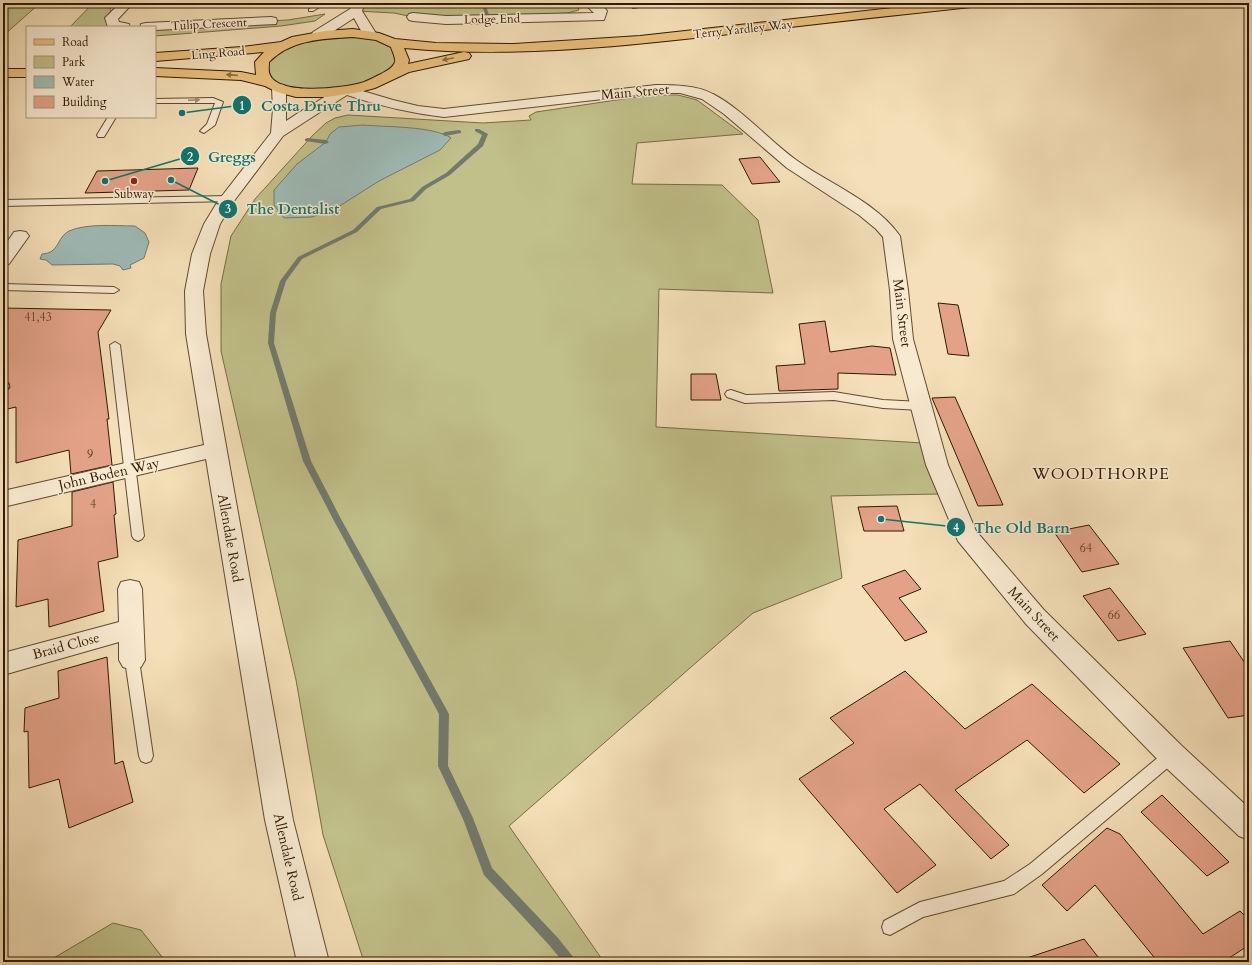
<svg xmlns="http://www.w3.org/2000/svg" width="1252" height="965" viewBox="0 0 1252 965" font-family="Cardo,serif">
  <rect width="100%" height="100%" fill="#f4dfb8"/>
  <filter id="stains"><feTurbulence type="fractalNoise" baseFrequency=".005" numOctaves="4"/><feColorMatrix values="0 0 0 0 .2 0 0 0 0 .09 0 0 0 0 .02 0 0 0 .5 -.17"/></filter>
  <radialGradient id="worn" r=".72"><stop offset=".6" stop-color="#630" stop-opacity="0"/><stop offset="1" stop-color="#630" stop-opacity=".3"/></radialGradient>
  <g fill="#c1c08a" stroke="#786c45">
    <path d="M3,3H40L3,36Z"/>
    <path d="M93,3H116L110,9L111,12H118L111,18L124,27H70Z"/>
    <path d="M359,3H577L579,10L567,13L504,16L413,17L394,13L356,11Z"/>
    <path d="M325,14L315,21L281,26L155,36V27H146L288,20Z"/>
    <path d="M370,35L401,52L389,76L320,94L270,83L262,61L293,41Z"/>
    <path d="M650,95H678L697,100L743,134L637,143L632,184L722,185L758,220L773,293L659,289L656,427L923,443L939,494L831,496L842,578L753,613L509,826L604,962H364L323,835L296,680L221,351V284L231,236L255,199L313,135L326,123L335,118L348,115L483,123L531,120L529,116L536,112Z"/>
    <path d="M113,923L141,930L166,962H47Z"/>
  </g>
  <g fill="#9ebbb7" stroke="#727a6e">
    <path d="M363,125C385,127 434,126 451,138L440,150L379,181L335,209L312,217L284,218L274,205V190L297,164L326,142L330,134L339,127Z"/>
    <path d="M135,226L145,233L149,242L144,258L130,265L131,268L123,270L120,266L113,264L52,265L46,260L40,259L42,254C60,253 56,238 69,231C87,223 116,226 135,226Z"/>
  </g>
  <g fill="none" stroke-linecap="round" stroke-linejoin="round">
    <g fill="#727a6e" fill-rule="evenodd">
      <path d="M481,3H485L489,15L485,14Z"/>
      <path d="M475,129H479L488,134L483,146L450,175L426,189L414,201L381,209L357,232L302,259L286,281L276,313L274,343L311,461L341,519L449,714L448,766L473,818L492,868L558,938L574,958L576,962H563L550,946L484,875L463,819L438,766L439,714L333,519L303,461L268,343L270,313L280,281L298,257L353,230L377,207L410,199L422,187L446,173L478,144L482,135L475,131Z"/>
      <path d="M459,130L461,131V133L445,136L442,134L445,132Z"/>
      <path d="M307,138L326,140L329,142L326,144L305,141V139Z"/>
    </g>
  </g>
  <g fill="#e3a288" stroke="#301900">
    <path d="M760,157L780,182L752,184L739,159Z"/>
    <path d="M198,168L189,190L85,193L97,171Z"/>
    <path d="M938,303L958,305L969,356L948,354Z"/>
    <path d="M3,308L111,310L98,332L109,419H107L112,465L71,474L69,450L16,463V407L3,410V391L9,389L10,387L9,383L3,381Z"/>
    <path d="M825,321L830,352L872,346L890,348L896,375L838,373V389L779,391L776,366L805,364L799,324Z"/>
    <path d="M691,374H716L721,400H691Z"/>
    <path d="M955,397L1003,505L978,506L932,398Z"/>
    <path d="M113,482L116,514L114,515L118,557L98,562L104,611L49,627L48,599L16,607L18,540L72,526V492Z"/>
    <path d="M897,506L904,531H864L858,507Z"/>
    <path d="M1089,525L1119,564L1082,572L1054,532Z"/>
    <path d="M905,570L921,589L899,598L927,632L905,641L862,586Z"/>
    <path d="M1110,588L1146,634L1118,641L1083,596Z"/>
    <path d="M1230,641L1249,669V715L1228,718L1183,648Z"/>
    <path d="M107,657L115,764L123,761L133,802L69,828L59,779L29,788L28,731L24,732L25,708L59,698L58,671Z"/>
    <path d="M905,671L965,729L1032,684L1120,764L1084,793L1027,740L955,790L1009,845L991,859L920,784L884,809L936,865L897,893L799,779L854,743L830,718Z"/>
    <path d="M1162,795L1229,862L1207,876L1141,812Z"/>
    <path d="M1107,828L1120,834L1203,934L1240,911L1249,920V945L1223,962H1158L1095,885L1067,911L1042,885Z"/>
    <path d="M1084,939L1102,962H1028L1027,958Z"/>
  </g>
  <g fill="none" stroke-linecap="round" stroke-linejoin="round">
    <g stroke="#614a2e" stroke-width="2">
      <g id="service">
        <path d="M318,3H326L313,11H309V9Z"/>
        <path d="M639,3H654L651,5L633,8L630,6Z"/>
        <path d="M213,98L223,102L215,125L204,133L200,131L207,124L215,103H155V99Z"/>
        <path d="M108,117H116L104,137H98L97,135Z"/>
        <path d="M228,196L231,197L232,199L231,201L3,206V200Z"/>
        <path d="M3,284L114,287L119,290L114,293L3,290Z"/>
        <path d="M115,342L120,345L144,536L142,539L138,541L134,539L132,536L110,345Z"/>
        <path d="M3,382L8,384L9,386L8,388L3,390Z"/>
        <path d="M731,390L746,395L834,392L883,400L921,402L925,403L927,406L925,409L921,410L883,408L834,400L745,403L727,397L725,394L727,391Z"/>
        <path d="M132,654L137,656L139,660L153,756L151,761L146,763L141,761L139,756L125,660L127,656Z"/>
        <path d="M1172,748L1177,750L1179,755L1177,760L1042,874L1014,894L923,917L890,935L884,933L882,927L884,921L920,902L1004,881L1030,864L1167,750Z"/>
      </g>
    </g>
    <g stroke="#614a2e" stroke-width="2">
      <g id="minor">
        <path d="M120,3H133L118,19L119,22L129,24L130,27H108L105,18Z"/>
        <path d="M353,3H365L362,11L377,35L375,38H365L354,18L323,38H313L311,35L313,32L350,9Z"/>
        <path d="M584,3C594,3 601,2 607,11L604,20L446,24L413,21L409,20L407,17L409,14L413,13L446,16L594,13Z"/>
        <path d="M271,17L276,18L277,21L276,24L155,30V27H140L141,24L146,23Z"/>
        <path d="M279,84L284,85L286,88V121C296,115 306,105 317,108L319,111L317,114L283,136L231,205L220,224L210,254L203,291L206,334L293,820L329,962H297L265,820L206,459L3,507V491L204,445L186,334L185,291L192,254L204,224L218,201L271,133L273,109L272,88L274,85Z"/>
        <path d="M656,85C674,85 697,85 713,94C745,111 769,141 799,162C832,185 876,202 900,236L908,290L913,339L948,465L976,531L1044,610L1182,746L1249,808V840L1239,836L1162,764L1026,624L958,541L926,465L893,339L890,290L883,237L876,229L859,215L787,168L724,114L702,99L680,93H656L444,117C409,113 377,105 344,94L342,91L344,88L349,87L393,100L418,106L444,109Z"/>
        <path d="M20,231L26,232L29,236L9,264L3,265V248L14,232Z"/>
        <path d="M130,580L139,582L142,589L145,660L141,667L132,670L123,667L119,660V642L3,675V653L119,622L118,589L121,582Z"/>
      </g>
    </g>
    <g stroke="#614a2e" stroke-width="2">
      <path id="tertiary" d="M342,88L347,89L349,92L347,95L317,114L312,115L307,114L305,111L307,108L337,89Z"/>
    </g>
    <g stroke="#301900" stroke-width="2">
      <g id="primary">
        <path d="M937,3H977L975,6L971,7C888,16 804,25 721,35C616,47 510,58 404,48L409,60L408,64L464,52L469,53L471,56L469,59L409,72L375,88L360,92L327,97H296L277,92L265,86L241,80L155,76V68L241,72L256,75L255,62L264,52L155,61V53L242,47L281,42L292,37L325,31L353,29L379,33L395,39L436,43L514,44L640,36ZM353,37L376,40L391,47C392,51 396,58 395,62C393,68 386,71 381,74C374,77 368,81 361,83C343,88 279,96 270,75C268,72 269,66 269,62C292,39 322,39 353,37Z"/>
        <rect x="3" y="69" width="24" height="8"/>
      </g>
    </g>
    <use href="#service" fill="#f8ead1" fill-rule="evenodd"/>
    <use href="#minor" fill="#f8ead1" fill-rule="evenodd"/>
    <use href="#tertiary" fill="#f8ead1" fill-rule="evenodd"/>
    <use href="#primary" fill="#eac07c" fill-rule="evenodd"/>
    <g stroke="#301900" stroke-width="3">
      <path id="rail" d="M1232,3L1249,8"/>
    </g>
    <use href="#rail" stroke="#f8ead1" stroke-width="2" stroke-dasharray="5.5" stroke-linecap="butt"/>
  </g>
  <defs><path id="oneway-solid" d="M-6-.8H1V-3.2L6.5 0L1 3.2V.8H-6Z"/></defs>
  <g fill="#8d6c3e">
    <use href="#oneway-solid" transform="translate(448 59) rotate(168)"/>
    <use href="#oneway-solid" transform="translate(232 75) rotate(-175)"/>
  </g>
  <use fill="#9e8c73" href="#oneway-solid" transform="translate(194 100) rotate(-2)"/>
  <circle fill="#8f2418" stroke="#f8ead1" stroke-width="1.5" cx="134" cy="181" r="4"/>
  <g text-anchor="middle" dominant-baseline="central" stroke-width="3" stroke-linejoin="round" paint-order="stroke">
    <g font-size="12" fill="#301900" stroke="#f8ead1">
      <text transform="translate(492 19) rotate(-1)">Lodge End</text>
      <text transform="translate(209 24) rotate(-3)">Tulip Crescent</text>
      <text transform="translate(743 29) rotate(-6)">Terry Yardley Way</text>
      <text transform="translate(218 53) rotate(-5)">Ling Road</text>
    </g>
    <g font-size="12" fill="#301900" stroke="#f8ead1">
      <text x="134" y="194">Subway</text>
    </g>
    <g font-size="12" fill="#5d3b22">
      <text x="38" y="317">41,43</text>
      <text x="90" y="454">9</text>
      <text x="93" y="504">4</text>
      <text x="1086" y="548">64</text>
      <text x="1114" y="615">66</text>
    </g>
    <g font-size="14" fill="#301900" stroke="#f8ead1">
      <text transform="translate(635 92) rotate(-5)">Main Street</text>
      <text transform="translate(902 313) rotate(83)">Main Street</text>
      <text transform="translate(109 474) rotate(-13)">John Boden Way</text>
      <text transform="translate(230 538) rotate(80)">Allendale Road</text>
      <text transform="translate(1034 614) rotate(47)">Main Street</text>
      <text transform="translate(66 646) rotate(-15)">Braid Close</text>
      <text transform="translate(288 857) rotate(77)">Allendale Road</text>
    </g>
    <g font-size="16" letter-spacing="1" fill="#301900" stroke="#f8ead1">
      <text x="1101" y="474">WOODTHORPE</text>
    </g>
  </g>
  <path fill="none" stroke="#0f766e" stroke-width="1.5" d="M182 113L242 105M105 181L190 156M171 180L228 209M881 519L956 527"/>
  <g fill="#0f766e" stroke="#f8ead1" stroke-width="1.5">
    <circle cx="182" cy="113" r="4"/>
    <circle cx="105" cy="181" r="4"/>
    <circle cx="171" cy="180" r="4"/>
    <circle cx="881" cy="519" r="4"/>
    <circle cx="242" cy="105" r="10"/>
    <circle cx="190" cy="156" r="10"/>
    <circle cx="228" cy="209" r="10"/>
    <circle cx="956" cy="527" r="10"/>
  </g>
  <g font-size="12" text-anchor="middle" font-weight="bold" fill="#fff">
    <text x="242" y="110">1</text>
    <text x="190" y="161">2</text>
    <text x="228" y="213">3</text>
    <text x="956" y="532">4</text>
  </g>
  <g font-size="15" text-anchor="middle" font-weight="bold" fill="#0f766e" stroke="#f8ead1" stroke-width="3" stroke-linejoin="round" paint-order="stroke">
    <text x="321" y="111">Costa Drive Thru</text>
    <text x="232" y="162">Greggs</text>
    <text x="293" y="214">The Dentalist</text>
    <text x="1022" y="533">The Old Barn</text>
  </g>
  <rect width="1252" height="965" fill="none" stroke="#f4dfb8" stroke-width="16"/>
  <rect x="4" y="4" width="1244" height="957" fill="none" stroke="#301900" stroke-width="2"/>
  <rect x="8" y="8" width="1236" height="949" fill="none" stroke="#301900"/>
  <rect x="26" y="26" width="130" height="92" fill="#f8ead1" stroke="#a8967d"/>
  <rect x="34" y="39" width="20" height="6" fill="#eac07c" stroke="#a8967d"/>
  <text x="62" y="46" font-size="12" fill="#301900">Road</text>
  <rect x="34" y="56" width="20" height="12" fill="#c1c08a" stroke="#a8967d"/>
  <text x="62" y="66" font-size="12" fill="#301900">Park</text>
  <rect x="34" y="76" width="20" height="12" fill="#9ebbb7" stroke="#a8967d"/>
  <text x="62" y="86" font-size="12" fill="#301900">Water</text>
  <rect x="34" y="96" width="20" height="12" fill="#e3a288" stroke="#a8967d"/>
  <text x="62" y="106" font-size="12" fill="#301900">Building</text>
  <rect width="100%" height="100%" filter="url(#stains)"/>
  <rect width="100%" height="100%" fill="url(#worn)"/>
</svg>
